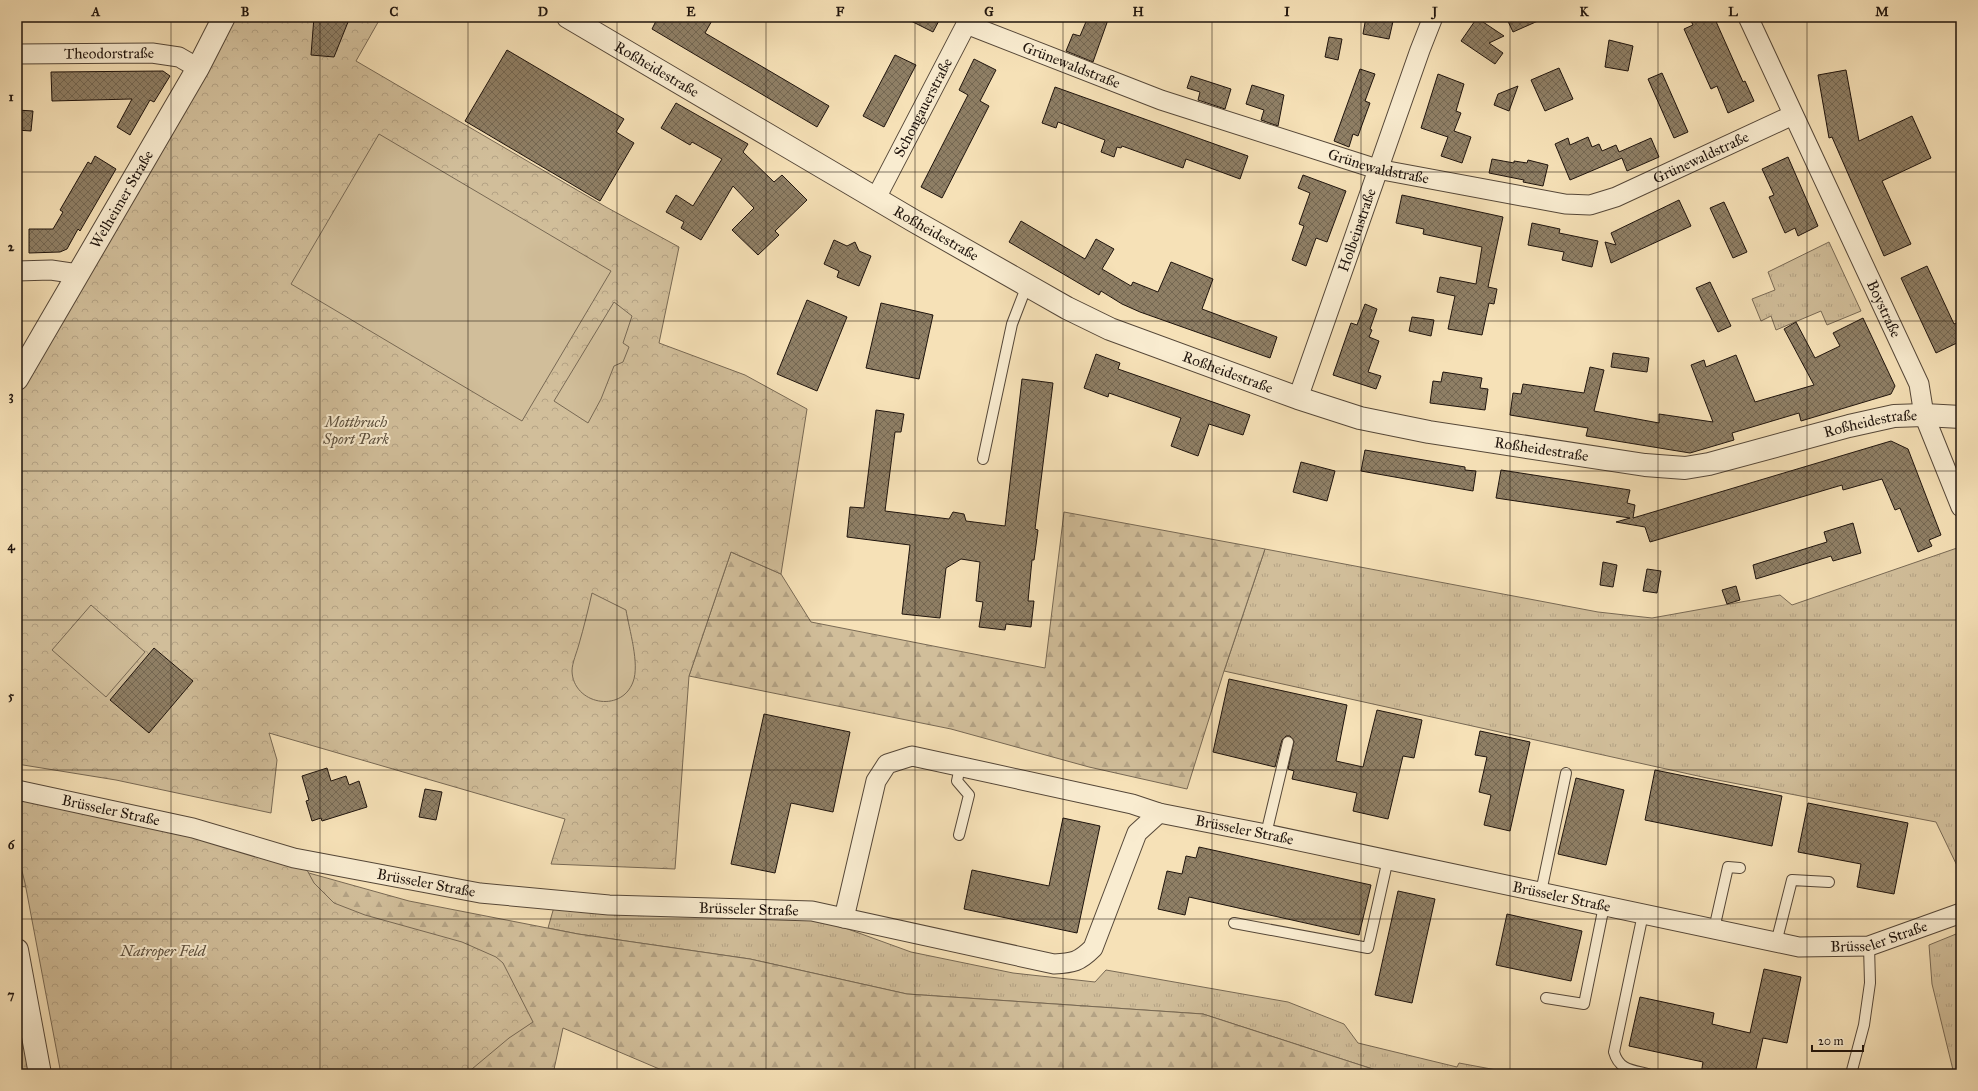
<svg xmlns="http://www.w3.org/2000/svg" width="1978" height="1091" viewBox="0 0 1978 1091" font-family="'IM FELL Great Primer',serif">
  <defs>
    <pattern id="grass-tufts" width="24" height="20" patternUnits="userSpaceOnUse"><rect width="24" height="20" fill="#d1be9a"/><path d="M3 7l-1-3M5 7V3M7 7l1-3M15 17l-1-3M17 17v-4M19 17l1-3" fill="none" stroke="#b3a284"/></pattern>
    <pattern id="forest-firs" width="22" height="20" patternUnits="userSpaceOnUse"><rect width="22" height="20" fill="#d1be9a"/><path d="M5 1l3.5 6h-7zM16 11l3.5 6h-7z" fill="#b3a284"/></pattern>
    <pattern id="park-crowns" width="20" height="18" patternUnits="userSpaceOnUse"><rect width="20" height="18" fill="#d1be9a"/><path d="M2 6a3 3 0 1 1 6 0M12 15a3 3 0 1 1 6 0" fill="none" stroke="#b3a284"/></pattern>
    <pattern id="building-cross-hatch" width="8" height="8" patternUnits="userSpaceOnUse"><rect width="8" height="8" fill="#8f7f65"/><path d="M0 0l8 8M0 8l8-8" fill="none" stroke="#746752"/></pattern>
  </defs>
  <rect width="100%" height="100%" fill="#f6e1b7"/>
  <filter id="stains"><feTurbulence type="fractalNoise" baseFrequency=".005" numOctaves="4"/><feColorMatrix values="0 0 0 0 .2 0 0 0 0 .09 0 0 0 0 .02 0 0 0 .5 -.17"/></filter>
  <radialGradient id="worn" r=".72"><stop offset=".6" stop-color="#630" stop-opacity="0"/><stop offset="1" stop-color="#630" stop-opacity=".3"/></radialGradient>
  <g fill="url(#grass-tufts)" stroke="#786954">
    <path d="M1829,242L1861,311L1827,325L1821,311L1776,330L1771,316L1761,321L1752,299L1775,290L1768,272Z"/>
    <path d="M1957,548L1961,557V874L1936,822L1707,778L1224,671L1265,549L1598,612L1652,618L1780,595L1792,605Z"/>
    <path d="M554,907L823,920L911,952L1013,973L1095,982L1106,970L1288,1002L1344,1024L1358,1043L1457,1067L1459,1063L1518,1074H1388L1203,1014L907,994L750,959L578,934L548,928Z"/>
    <path d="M1961,932V1074H1954L1932,984L1929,945Z"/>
  </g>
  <g fill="url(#forest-firs)" stroke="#786954">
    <path d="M1064,512L1265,549L1224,671L1187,789L1089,767L951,729L689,676L731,552L781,574L811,622L1045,668Z"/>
    <path d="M17,802L94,813L409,901L578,934L750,959L907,994L1203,1014L1388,1074H671L563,1028L553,1074H194L36,888L17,886Z"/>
    <path d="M17,960L38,1074H17Z"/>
  </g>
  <g fill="url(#park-crowns)" stroke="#786954">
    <path d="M235,17H381L356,61L606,207L679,247L659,343L745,375L807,409L781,574L731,552L689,676L675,869L551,864L565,819L269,733L277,760L271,813L116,780L17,764V386L212,53Z"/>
    <path d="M17,790L126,815L307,870L314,883L334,903L365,915L462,942L496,957L503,963L533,1022L509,1038L466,1074H61L25,883L17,851Z"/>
  </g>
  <g fill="#d1be9a" stroke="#786954">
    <path d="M379,134L611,271L522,421L291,284Z"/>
    <path d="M614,302L632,316L623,343L629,347L623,362L614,366L601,399L588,423L554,401Z"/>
    <path d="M592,593L626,610C629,629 640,664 633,682C621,714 573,704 572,671C572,663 577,652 579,644C584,627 588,610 592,593Z"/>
    <path d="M91,605L145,652L106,697L52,650Z"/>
  </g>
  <g fill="url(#building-cross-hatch)" stroke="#1f140d">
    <path d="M314,17H350L334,57L311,55Z"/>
    <path d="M658,17H714L705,33L829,106L817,127L652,29Z"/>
    <path d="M903,17H941L933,32Z"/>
    <path d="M1088,17H1109L1093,62L1066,51L1073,34L1080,36Z"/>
    <path d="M1366,17H1394L1389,39L1363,34Z"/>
    <path d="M1506,17H1547L1513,32Z"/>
    <path d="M1689,17H1714L1743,82L1745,81L1754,101L1728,113L1717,86L1711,89L1684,29L1693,25Z"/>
    <path d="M1477,18L1504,36L1489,43L1503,53L1495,64L1461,41Z"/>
    <path d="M1329,37L1342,39L1338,60L1325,57Z"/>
    <path d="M1609,40L1633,46L1628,71L1605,67Z"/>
    <path d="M507,50L624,119L616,132L634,143L600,201L465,121Z"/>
    <path d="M895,55L916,65L884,127L863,116Z"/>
    <path d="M974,59L996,70L980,101L989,106L942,198L921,187L968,95L959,90Z"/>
    <path d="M1559,68L1573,99L1545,111L1531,80Z"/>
    <path d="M1360,69L1375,74L1365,101L1370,103L1358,136L1353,134L1349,147L1334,141Z"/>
    <path d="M1846,70L1859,141L1912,116L1931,158L1882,181L1911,244L1884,256L1832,137L1829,138L1818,75Z"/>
    <path d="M163,71L170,76L154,102L150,100L130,135L117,127L132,99L52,101L51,72Z"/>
    <path d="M1662,73L1688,132L1674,138L1648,79Z"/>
    <path d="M1438,74L1464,84L1456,111L1461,113L1454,131L1471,137L1462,163L1441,156L1448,137L1421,128Z"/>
    <path d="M1191,76L1231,89L1225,109L1198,100L1200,92L1187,88Z"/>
    <path d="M1252,85L1284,95L1278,126L1261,120L1264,110L1246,104Z"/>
    <path d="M1518,86L1509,111L1494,105L1498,94Z"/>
    <path d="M1055,87L1248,156L1240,179L1186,159L1183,168L1122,146L1121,148L1117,147L1114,157L1101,152L1105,140L1058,122L1056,128L1042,123Z"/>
    <path d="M676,103L748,144L743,152L774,182L782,175L807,200L775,231L779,235L758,255L732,230L754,208L733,186L701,240L681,228L684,222L666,212L676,195L693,206L722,159L692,142L690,145L661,128Z"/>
    <path d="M17,110L33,111L31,131L17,130Z"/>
    <path d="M1588,137L1592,147L1599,144L1602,151L1616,145L1619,152L1651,138L1659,157L1627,171L1622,158L1570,180L1555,144L1568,138L1570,145Z"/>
    <path d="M95,156L116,169L80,231L78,229L67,249L60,252L29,253V229H53L63,212L60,210L88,162L91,164Z"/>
    <path d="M1788,157L1818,226L1798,236L1795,228L1785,233L1769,197L1774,195L1762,169Z"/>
    <path d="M1492,159L1514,163V161L1527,163L1528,160L1548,165L1543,186L1523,182L1524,180L1489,173Z"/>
    <path d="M1303,175L1346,191L1327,242L1316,238L1306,266L1292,260L1304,226L1299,224L1310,193L1298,188Z"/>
    <path d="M1402,195L1503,217L1488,287L1497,289L1494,304L1489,303L1482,335L1448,329L1455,296L1437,292L1440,277L1476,284L1482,247L1423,234L1424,229L1396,223Z"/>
    <path d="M1679,200L1691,226L1611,263L1605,242L1616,245L1611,233Z"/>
    <path d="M1724,202L1747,252L1733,258L1710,208Z"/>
    <path d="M1021,221L1085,259L1096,239L1114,249L1102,269L1131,286L1133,282L1158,292L1171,262L1213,279L1202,309L1277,337L1270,358L1140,312L1122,304L1101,291L1099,295L1009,242Z"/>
    <path d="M1532,223L1560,229L1559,233L1598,241L1592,267L1562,260L1564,252L1528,245Z"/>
    <path d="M834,240L847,246L855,242L859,251L871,256L859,286L837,277L839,271L824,264Z"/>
    <path d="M1927,266L1954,324L1961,321V341L1936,353L1901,278Z"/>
    <path d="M1710,282L1731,326L1718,332L1696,288Z"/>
    <path d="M807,300L847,317L817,391L777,374Z"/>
    <path d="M881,303L933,315L919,379L866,368Z"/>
    <path d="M1365,304L1377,309L1370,329L1372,330L1369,337L1379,341L1368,372L1381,376L1376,389L1333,375L1351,323L1357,325Z"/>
    <path d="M1412,317L1434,320L1431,336L1409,331Z"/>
    <path d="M1863,318L1895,386L1891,394L1801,421L1799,413L1732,433L1734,440L1690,453L1586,436L1588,428L1510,415L1513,393L1521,394L1523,384L1584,393L1590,367L1604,370L1594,411L1659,423V414L1713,422L1691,365L1704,360L1706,367L1736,355L1755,402L1814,385L1784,329L1796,322L1815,358L1840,346L1833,333Z"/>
    <path d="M1613,353L1649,358L1647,372L1611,367Z"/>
    <path d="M1096,354L1120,363L1118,369L1250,415L1243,435L1209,424L1198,456L1171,446L1181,418L1109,393L1108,397L1084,388Z"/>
    <path d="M1443,372L1482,378L1480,388L1488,389L1485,410L1430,403L1433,381L1441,382Z"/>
    <path d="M1022,379L1053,383L1035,529L1038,530L1034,560H1032L1028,601H1034L1031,627L1006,624L1005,630L979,627L983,602L976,601L980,562L961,559L946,568L940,618L902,614L910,545L847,537L850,507L864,508L876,410L904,414L901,432H895L885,511L949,519L953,512L964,514L966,521L1005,526Z"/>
    <path d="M1891,441L1908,449L1941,535L1929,540L1932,546L1918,552L1900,508L1895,510L1882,479L1843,490L1842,485L1650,542L1645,527L1616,522L1630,518L1496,498L1501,470L1630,490L1627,503L1635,505L1633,518Z"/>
    <path d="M1365,450L1465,467V470L1476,471L1473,491L1361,471Z"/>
    <path d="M1301,462L1335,471L1327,501L1293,492Z"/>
    <path d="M1853,523L1861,553L1833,561L1831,556L1756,579L1753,565L1827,542L1824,532Z"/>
    <path d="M1603,562L1617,565L1613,587L1600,585Z"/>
    <path d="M1647,569L1661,571L1657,593L1643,591Z"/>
    <path d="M1736,586L1740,600L1727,604L1722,590Z"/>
    <path d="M154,648L193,681L149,733L110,700Z"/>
    <path d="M1229,679L1347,705L1336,761L1363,767L1377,710L1422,720L1414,758L1403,756L1388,819L1353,811L1357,793L1292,779L1294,771L1288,769L1294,741L1290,736H1286L1282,740L1275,767L1213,752Z"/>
    <path d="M764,714L850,732L833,812L791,803L775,873L731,864Z"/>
    <path d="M1480,731L1530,742L1510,831L1484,825L1491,795L1479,792L1487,757L1475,755Z"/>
    <path d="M327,768L331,781L346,776L349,785L359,781L367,807L322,821L321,818L312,821L306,801L309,800L302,776Z"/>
    <path d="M1655,770L1782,796L1772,846L1645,820Z"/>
    <path d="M1576,778L1624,790L1606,865L1558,854Z"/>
    <path d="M425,789L442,792L436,820L419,817Z"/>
    <path d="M1808,803L1908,823L1894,894L1857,887L1861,864L1798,852Z"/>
    <path d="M1063,818L1100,826L1077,933L964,909L972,870L1049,886Z"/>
    <path d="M1199,847L1371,885L1359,935L1189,897L1185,915L1158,909L1167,871L1182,874L1186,856L1196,858Z"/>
    <path d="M1398,891L1435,899L1412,1003L1375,995Z"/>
    <path d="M1507,914L1582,931L1571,981L1496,965Z"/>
    <path d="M1764,969L1801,977L1787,1043L1763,1038L1755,1074H1701L1703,1062L1629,1046L1640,997L1714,1013L1712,1024L1750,1033Z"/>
  </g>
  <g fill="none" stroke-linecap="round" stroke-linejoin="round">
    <g stroke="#554738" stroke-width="12">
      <g id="service">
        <path d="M983,459L1012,324L1027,285"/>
        <path d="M1266,834L1288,742"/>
        <path d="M959,835L969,795L957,781L960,767"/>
        <path d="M1541,892L1566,773"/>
        <path d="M1643,914L1614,1052C1619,1070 1632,1070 1648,1074"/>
        <path d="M1234,923L1368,948L1388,859"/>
        <path d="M1714,929L1728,867L1740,868"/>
        <path d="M1776,943L1792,880L1829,882"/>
        <path d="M1546,998L1584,1004L1604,906"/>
        <path d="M1851,1074L1864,1025L1870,983L1869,946"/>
      </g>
    </g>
    <g stroke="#554738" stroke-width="21">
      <g id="minor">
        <path id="s1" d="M1748,17L1919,384L1924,415L1961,507"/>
        <path id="s2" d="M966,24L1161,100L1377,169L1565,204L1590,205L1616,197L1793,115"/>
        <path id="s3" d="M17,54L152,53L179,57L198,68"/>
        <path id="s4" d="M876,198L970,17"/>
        <path d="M17,271L51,270L78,274"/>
        <path id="s5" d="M1298,398L1420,50L1433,17"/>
        <path id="s6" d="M17,790L193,828L294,858L480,893L609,905L812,911L1054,964C1073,963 1079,962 1093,948L1137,833L1159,813"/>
        <path id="s7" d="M844,918L876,781L887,764L912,756L1132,804L1159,813L1266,834L1799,947L1869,946L1961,913"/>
      </g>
    </g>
    <g stroke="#554738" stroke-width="24">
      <g id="tertiary">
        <path id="s8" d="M568,17L914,221L1067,308L1110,329L1298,398L1360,418L1429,432L1645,465L1685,468L1709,464L1849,426L1894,416L1924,415L1961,417"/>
        <path id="s9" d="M17,379L198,68L224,17"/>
        <path d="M17,950L40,1074"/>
      </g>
    </g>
    <use href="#service" stroke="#f9ecd0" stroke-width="10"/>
    <use href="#minor" stroke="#f9ecd0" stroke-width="19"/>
    <use href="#tertiary" stroke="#f9ecd0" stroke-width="22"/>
  </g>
  <path fill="none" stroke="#1f140d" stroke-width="1" stroke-opacity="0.55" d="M171,17V1074M320,17V1074M468,17V1074M617,17V1074M766,17V1074M915,17V1074M1063,17V1074M1212,17V1074M1361,17V1074M1510,17V1074M1658,17V1074M1807,17V1074M17,172H1961M17,321H1961M17,471H1961M17,620H1961M17,770H1961M17,919H1961"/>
  <g text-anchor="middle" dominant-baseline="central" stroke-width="4" stroke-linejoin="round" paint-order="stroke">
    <g font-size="15" fill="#1f140d" stroke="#f9ecd0">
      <text stroke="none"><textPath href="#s3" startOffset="92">Theodorstraße</textPath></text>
      <text stroke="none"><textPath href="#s2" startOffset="113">Grünewaldstraße</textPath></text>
      <text stroke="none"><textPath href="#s8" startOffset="103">Roßheidestraße</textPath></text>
      <text stroke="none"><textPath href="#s4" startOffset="102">Schongauerstraße</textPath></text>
      <text stroke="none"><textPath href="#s2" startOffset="773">Grünewaldstraße</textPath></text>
      <text stroke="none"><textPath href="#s2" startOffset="437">Grünewaldstraße</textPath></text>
      <text stroke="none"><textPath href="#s9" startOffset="208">Welheimer Straße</textPath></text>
      <text stroke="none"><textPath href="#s5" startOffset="178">Holbeinstraße</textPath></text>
      <text stroke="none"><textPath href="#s8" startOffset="427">Roßheidestraße</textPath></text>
      <text stroke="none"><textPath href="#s1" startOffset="322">Boystraße</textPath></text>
      <text stroke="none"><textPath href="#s8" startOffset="751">Roßheidestraße</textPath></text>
      <text stroke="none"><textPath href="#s8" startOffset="1411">Roßheidestraße</textPath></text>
      <text stroke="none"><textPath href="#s8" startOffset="1075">Roßheidestraße</textPath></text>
      <text stroke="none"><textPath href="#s6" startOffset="96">Brüsseler Straße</textPath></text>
      <text stroke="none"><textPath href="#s7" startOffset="528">Brüsseler Straße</textPath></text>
      <text stroke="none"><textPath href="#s6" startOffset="420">Brüsseler Straße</textPath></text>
      <text stroke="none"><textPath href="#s7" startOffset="852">Brüsseler Straße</textPath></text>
      <text stroke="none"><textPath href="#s6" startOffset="744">Brüsseler Straße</textPath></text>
      <text stroke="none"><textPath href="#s7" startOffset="1176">Brüsseler Straße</textPath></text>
    </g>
    <g font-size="15" font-style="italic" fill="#5d503e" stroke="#f9ecd0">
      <text x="356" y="422">Mottbruch<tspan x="356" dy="17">Sport Park</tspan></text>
      <text x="163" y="951">Natroper Feld</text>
    </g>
  </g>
  <rect width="1978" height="1091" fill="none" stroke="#f6e1b7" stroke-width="44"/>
  <path d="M1812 1045v6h51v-6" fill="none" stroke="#1f140d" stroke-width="2"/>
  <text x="1818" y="1045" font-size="12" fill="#1f140d" stroke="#f9ecd0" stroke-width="3" paint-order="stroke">20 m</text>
  <rect x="22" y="22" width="1934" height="1047" fill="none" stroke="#1f140d" stroke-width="1.5"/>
  <g font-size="13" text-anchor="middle" font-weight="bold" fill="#1f140d">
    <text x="96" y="16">A</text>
    <text x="245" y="16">B</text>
    <text x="394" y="16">C</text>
    <text x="543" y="16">D</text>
    <text x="691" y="16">E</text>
    <text x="840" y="16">F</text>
    <text x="989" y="16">G</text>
    <text x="1138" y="16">H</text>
    <text x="1287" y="16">I</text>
    <text x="1435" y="16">J</text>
    <text x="1584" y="16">K</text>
    <text x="1733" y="16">L</text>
    <text x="1882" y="16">M</text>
    <text x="11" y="101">1</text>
    <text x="11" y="251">2</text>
    <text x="11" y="400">3</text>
    <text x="11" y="550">4</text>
    <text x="11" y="700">5</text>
    <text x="11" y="849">6</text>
    <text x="11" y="999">7</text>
  </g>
  <rect width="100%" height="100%" filter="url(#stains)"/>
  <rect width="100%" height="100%" fill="url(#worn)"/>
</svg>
